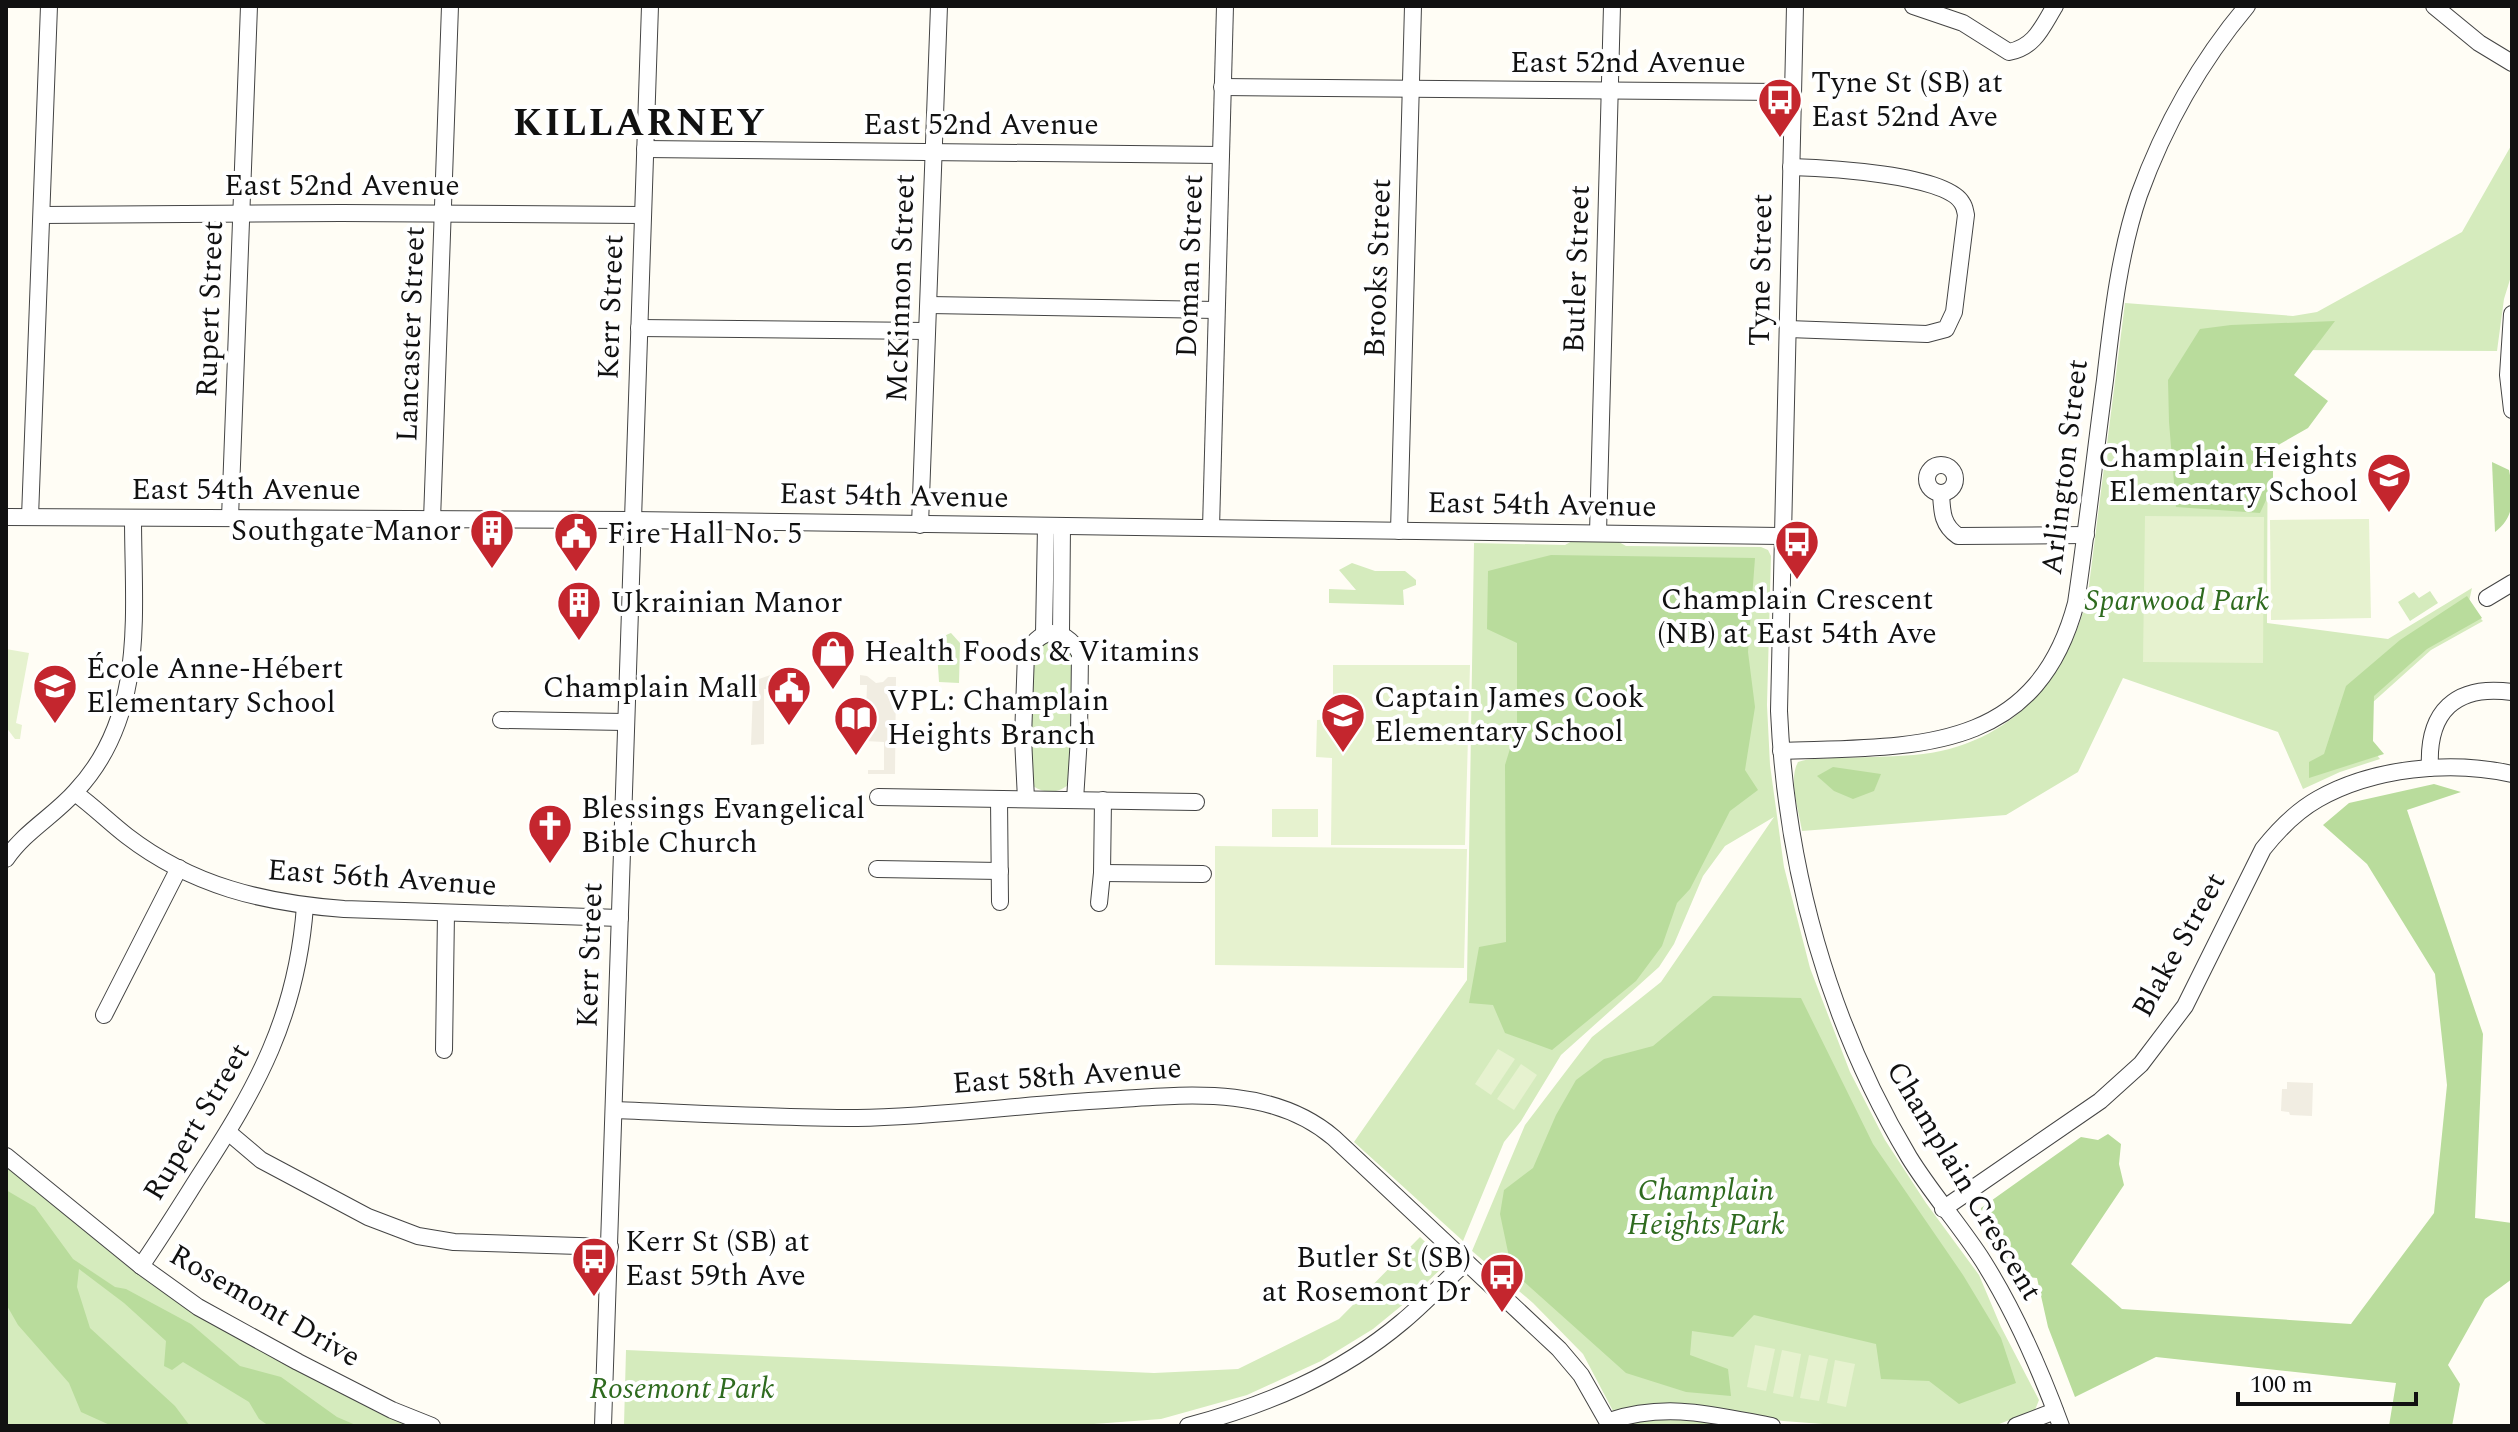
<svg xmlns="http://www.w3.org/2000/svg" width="2518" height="1432" viewBox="0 0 2518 1432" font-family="Spectral,serif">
  <rect width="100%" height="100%" fill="#fffdf5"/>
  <g fill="#d5ebbd">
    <path d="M2512,144V273L2504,299L2497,351L2268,350L2267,623L2388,639L2472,588L2468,606L2483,621L2431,650L2372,703L2363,736L2380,759L2340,772L2303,789L2278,732L2123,678L2078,772L2006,815L1802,831C1799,811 1788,780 1798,762C1809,758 1822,759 1834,758C1860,757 1887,757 1914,755C2007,747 2068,682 2088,593L2125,303L2293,316L2317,312L2462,232Z"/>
    <path d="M1574,540L1617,541L1626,546L1761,547L1768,550L1771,556L1767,705L1770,765L1784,867L1810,968L1850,1072L1885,1140L1926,1203L1979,1275L2001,1327L2039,1400L2035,1410L1994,1426H1850L1783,1421L1666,1403L1677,1418L1730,1426H1621L1583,1354L1533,1303L1472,1251L1525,1125L1592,1037L1661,982L1774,817L1725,846L1703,876L1674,944L1659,967L1561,1055L1521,1121L1504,1142L1463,1241L1354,1142L1467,980L1474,543L1565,545Z"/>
    <path d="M1352,563L1375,571H1405L1416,580V585L1403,590L1404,605L1329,603V589L1356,590L1339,570Z"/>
    <path d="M2430,591L2438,603L2410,621L2398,602L2414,592L2419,598Z"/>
    <path d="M951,633L960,643L959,683L939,682C939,666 932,638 951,633Z"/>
    <path d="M1048,642C1059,640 1066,645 1072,653L1071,782C1061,793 1046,795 1033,786L1030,770L1031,657L1037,648Z"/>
    <path d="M6,1166L127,1266L192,1312L239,1339L407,1426H6Z"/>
    <path d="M1420,1237L1444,1260L1445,1265L1406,1302L1373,1329L1321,1361L1247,1395L1161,1419L1067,1426L624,1425L626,1350L1154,1373L1238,1369L1339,1319Z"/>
  </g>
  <g fill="#b9dc9c">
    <path d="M2335,321L2294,375L2328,401L2308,428L2273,448V485L2260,513L2176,507L2169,422L2168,380L2200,329L2231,325Z"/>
    <path d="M2492,462L2509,470C2514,495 2516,516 2495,532Z"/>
    <path d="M1551,555L1755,558L1748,652L1755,707L1745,770L1758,790L1730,811L1690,889L1677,903L1662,946L1636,981L1552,1050L1505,1033L1493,1005L1469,1003L1479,947L1506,942L1505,765L1517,726V643L1487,629L1488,571Z"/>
    <path d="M2467,596L2482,618L2427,649L2374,696L2373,741L2384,754L2309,778V762L2324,754L2346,686L2400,640Z"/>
    <path d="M1833,767L1881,774L1874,791L1853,799L1834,791L1817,776Z"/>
    <path d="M2434,784L2461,792L2407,810L2483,1034L2475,1218L2512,1223V1279L2485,1299L2448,1365L2460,1384L2452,1426H2389L2396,1383L2156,1357L2075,1397L2048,1327L2037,1278L2014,1276L1983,1227L1981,1208L2081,1137L2098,1140L2108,1134L2121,1144L2119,1164L2124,1185L2071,1264L2122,1309L2351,1324L2434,1213L2447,1085L2435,974L2367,864L2323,825L2349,803Z"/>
    <path d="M1713,996L1801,998L1873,1144L1963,1275L2001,1338L2016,1383L1959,1404L1929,1381L1881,1379L1876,1344L1754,1315L1733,1337L1692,1331L1690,1355L1728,1369L1731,1396L1686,1392L1626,1373L1512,1271L1500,1214L1504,1190L1533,1168L1556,1115L1576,1080L1604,1059L1653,1046Z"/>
    <path d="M6,1190L35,1207L73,1259L115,1287L126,1289L191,1324L240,1366L281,1377L337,1417L358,1426H269L259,1419L249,1402L183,1362L172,1370L164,1366L166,1341L124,1303L79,1269L77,1287L90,1328L175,1406L190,1426H112L81,1412L69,1383L18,1325L6,1304Z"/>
  </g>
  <g fill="#e6f2cf">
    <path d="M2145,516L2264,517L2263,663L2143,662Z"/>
    <path d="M2369,519L2371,618L2271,620L2270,520Z"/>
    <path d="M6,649L29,653L16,723L22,725L20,739H15L6,727Z"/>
    <path d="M1333,665H1470L1465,845H1331L1332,758L1316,757L1317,720L1333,719Z"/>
    <rect x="1272" y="809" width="46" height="28"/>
    <path d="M1215,846L1467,849L1464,968L1215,965Z"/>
    <path d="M1498,1049L1515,1059L1491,1095L1475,1084Z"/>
    <path d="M1521,1064L1537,1075L1514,1110L1497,1099Z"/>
    <path d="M1755,1345L1775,1349L1766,1391L1747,1387Z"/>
    <path d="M1782,1350L1801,1354L1793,1397L1773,1393Z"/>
    <path d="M1809,1355L1828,1359L1819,1401L1800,1398Z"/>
    <path d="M1835,1360L1855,1364L1846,1407L1827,1403Z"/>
  </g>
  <g fill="#f1ede2">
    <path d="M773,674V689H764V744L751,745L753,689L759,679Z"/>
    <path d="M860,675L867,676L876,683L883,682L888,677H896L895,774H868V770H884V742L865,741L867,685H860Z"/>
    <path d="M2287,1082L2313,1083L2312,1116L2290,1115L2289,1112L2281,1111L2282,1089H2287Z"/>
  </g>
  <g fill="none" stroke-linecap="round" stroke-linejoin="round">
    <g stroke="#444" stroke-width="18">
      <g id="minor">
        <path d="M1795,6L1779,711C1786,868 1828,1022 1909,1157C1931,1193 1960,1225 1983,1261C2015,1312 2040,1369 2061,1426"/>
        <path d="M1913,6L1963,23L2009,52C2035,47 2042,27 2055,6"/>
        <path d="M2434,6L2479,43L2512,63"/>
        <path d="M1222,87L1793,92"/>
        <path d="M645,149L1221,155"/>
        <path d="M42,215L341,213L642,215"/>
        <path d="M929,305L1216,310"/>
        <path d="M2512,314L2508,375L2512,410"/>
        <path d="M639,328L926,331"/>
        <path d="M1788,329L1927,334L1946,329L1954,312L1966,215C1965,211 1965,207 1962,203C1946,174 1824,168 1791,167"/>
        <circle cx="1941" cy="479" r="14"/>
        <path d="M1941,493C1942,512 1942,525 1958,536L2086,535"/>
        <path d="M6,517L632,520L1782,536"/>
        <path d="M30,517L49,6"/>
        <path d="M230,518L249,6"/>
        <path d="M432,520L450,6"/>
        <path d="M920,525L939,6"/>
        <path d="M1211,528L1225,6"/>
        <path d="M1399,531L1413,6"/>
        <path d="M1598,533L1612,6"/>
        <path d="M2487,598L2512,583"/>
        <path d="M1044,633L1046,526"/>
        <path d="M1061,633L1062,526"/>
        <path d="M501,720L625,722"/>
        <path d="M1781,751C1910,746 2035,757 2076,603C2087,529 2095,454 2105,380C2112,319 2119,254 2139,195C2164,126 2200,62 2247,6"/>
        <path d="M2430,768C2427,712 2455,684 2512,692"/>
        <path d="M75,793C93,806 109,822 127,836C192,886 264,903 344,909L620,918"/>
        <path d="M878,797L1196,802"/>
        <path d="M999,799L1000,902"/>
        <path d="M1026,799L1023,738L1026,653C1043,626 1063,627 1080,653L1079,737L1075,800"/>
        <path d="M6,859C25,831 54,816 76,791C147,715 133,613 133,518"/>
        <path d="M877,869L1000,871"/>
        <path d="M1102,873L1203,874"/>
        <path d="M1099,903L1102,873L1103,800"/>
        <path d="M104,1015L179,868"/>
        <path d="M444,1050L446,913"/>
        <path d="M614,1110C695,1113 776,1118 857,1118C940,1117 1024,1104 1106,1100C1183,1095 1271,1084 1334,1138L1559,1349L1581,1375L1610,1426"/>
        <path d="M228,1132L261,1160L368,1217L418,1236L454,1242L610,1247"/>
        <path d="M6,1156L141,1266L198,1307L298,1362L392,1410L432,1426"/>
        <path d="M1943,1209L2100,1101L2141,1064L2185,1006L2263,849C2278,830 2295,812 2318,799C2373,768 2450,760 2512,774"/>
        <path d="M141,1266C161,1237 179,1208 198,1178C257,1088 297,1016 305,906"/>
        <path d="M1609,1421C1667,1402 1713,1415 1772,1426"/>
        <path d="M603,1426L650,6"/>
        <path d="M1188,1426C1266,1405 1339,1375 1402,1322C1424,1304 1444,1282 1465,1263"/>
        <path d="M2016,1426L2055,1411"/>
      </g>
    </g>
    <use href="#minor" stroke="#fff" stroke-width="16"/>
  </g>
  <defs>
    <g id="bus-pin" transform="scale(2.3)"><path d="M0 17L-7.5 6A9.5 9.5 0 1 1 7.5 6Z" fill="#c4262e" stroke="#fff"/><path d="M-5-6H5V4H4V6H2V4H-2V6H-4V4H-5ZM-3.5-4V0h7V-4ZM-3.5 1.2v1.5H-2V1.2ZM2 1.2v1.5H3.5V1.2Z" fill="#fff"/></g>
    <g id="school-pin" transform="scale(2.3)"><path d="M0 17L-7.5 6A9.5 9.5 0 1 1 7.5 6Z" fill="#c4262e" stroke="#fff"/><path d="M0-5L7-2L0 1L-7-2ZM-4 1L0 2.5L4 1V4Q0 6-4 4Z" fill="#fff"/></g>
    <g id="building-pin" transform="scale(2.3)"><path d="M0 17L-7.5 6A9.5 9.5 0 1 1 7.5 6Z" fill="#c4262e" stroke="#fff"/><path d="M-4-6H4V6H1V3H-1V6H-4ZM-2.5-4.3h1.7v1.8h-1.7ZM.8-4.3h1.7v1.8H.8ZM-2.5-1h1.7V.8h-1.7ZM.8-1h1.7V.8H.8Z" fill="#fff"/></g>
    <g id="civic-pin" transform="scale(2.3)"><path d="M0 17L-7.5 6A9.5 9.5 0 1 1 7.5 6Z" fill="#c4262e" stroke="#fff"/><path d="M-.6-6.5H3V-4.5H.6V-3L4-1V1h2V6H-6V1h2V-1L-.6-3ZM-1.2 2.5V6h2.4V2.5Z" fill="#fff"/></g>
    <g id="shop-pin" transform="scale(2.3)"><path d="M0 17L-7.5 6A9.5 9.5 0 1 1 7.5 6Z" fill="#c4262e" stroke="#fff"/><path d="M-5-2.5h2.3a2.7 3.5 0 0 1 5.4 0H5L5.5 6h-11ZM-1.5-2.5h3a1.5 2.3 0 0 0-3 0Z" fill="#fff"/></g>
    <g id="library-pin" transform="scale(2.3)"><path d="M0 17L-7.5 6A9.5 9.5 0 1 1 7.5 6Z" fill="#c4262e" stroke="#fff"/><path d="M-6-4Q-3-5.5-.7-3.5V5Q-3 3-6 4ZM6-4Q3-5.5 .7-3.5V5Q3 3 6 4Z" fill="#fff"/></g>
    <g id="church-pin" transform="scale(2.3)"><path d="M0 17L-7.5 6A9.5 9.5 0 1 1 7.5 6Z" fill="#c4262e" stroke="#fff"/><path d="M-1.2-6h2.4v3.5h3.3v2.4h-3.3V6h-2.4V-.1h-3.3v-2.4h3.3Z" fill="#fff"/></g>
  </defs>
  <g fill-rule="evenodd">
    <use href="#bus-pin" x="1780" y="100"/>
    <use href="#school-pin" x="2389" y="475"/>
    <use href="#building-pin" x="492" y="531"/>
    <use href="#civic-pin" x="576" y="534"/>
    <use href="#bus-pin" x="1797" y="542"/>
    <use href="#building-pin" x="579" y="603"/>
    <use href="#shop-pin" x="833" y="652"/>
    <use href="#school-pin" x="55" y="686"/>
    <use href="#civic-pin" x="789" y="688"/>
    <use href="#school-pin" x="1343" y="715"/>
    <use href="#library-pin" x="856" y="718"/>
    <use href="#church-pin" x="550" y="826"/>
    <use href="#bus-pin" x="594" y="1259"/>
    <use href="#bus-pin" x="1502" y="1275"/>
  </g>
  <g text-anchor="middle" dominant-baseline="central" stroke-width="8" stroke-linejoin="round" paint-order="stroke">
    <g font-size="30" fill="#111" stroke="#fff">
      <text x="1628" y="63">East 52nd Avenue</text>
      <text x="981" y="125">East 52nd Avenue</text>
      <text x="342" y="186">East 52nd Avenue</text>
      <text transform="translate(1190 266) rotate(-88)">Doman Street</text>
      <text transform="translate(1378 268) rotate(-88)">Brooks Street</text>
      <text transform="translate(1577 269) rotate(-88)">Butler Street</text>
      <text transform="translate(1761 270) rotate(-89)">Tyne Street</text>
      <text transform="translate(901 288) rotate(-88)">McKinnon Street</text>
      <text transform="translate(611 307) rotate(-88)">Kerr Street</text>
      <text transform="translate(210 309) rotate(-88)">Rupert Street</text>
      <text transform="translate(411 334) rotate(-88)">Lancaster Street</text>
      <text transform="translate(2065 467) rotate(-83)">Arlington Street</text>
      <text x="246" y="490">East 54th Avenue</text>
      <text transform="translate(894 496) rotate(1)">East 54th Avenue</text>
      <text transform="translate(1542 505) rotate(1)">East 54th Avenue</text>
      <text transform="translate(382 878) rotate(4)">East 56th Avenue</text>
      <text transform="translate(2179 945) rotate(-61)">Blake Street</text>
      <text transform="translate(590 955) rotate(-88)">Kerr Street</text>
      <text transform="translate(1067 1076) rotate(-4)">East 58th Avenue</text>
      <text transform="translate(197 1122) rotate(-59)">Rupert Street</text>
      <text transform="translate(1964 1181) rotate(59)">Champlain Crescent</text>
      <text transform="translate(265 1306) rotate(30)">Rosemont Drive</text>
    </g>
    <g font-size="30" fill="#111" stroke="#fff" text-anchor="start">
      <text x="1811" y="83">Tyne St (SB) at<tspan x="1811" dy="34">East 52nd Ave</tspan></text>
      <text x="2358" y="458" text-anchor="end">Champlain Heights<tspan x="2358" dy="34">Elementary School</tspan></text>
      <text x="461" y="531" text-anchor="end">Southgate Manor</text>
      <text x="607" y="534">Fire Hall No. 5</text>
      <text x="1797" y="600" text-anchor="middle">Champlain Crescent<tspan x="1797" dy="34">(NB) at East 54th Ave</tspan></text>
      <text x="610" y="603">Ukrainian Manor</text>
      <text x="864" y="652">Health Foods &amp; Vitamins</text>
      <text x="86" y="669">École Anne-Hébert<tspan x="86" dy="34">Elementary School</tspan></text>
      <text x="758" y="688" text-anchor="end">Champlain Mall</text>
      <text x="1374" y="698">Captain James Cook<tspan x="1374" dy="34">Elementary School</tspan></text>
      <text x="887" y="701">VPL: Champlain<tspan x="887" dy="34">Heights Branch</tspan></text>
      <text x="581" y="809">Blessings Evangelical<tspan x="581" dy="34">Bible Church</tspan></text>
      <text x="625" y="1242">Kerr St (SB) at<tspan x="625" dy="34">East 59th Ave</tspan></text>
      <text x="1471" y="1258" text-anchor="end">Butler St (SB)<tspan x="1471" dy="34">at Rosemont Dr</tspan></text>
    </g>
    <g font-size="30" font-style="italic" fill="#2f6b1f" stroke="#fff">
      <text x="2177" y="601">Sparwood Park</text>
      <text x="1706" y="1191">Champlain<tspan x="1706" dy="34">Heights Park</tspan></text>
      <text x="682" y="1389">Rosemont Park</text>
    </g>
    <g font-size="38" font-weight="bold" letter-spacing="2" fill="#111" stroke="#fff">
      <text x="640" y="124">KILLARNEY</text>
    </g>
  </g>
  <rect width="2518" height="1432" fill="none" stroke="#111111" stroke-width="16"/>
  <path d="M2238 1392v12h178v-12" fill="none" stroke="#111111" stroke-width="4"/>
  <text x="2250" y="1392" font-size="24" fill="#111111" stroke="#ffffff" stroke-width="6" paint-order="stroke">100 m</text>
</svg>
